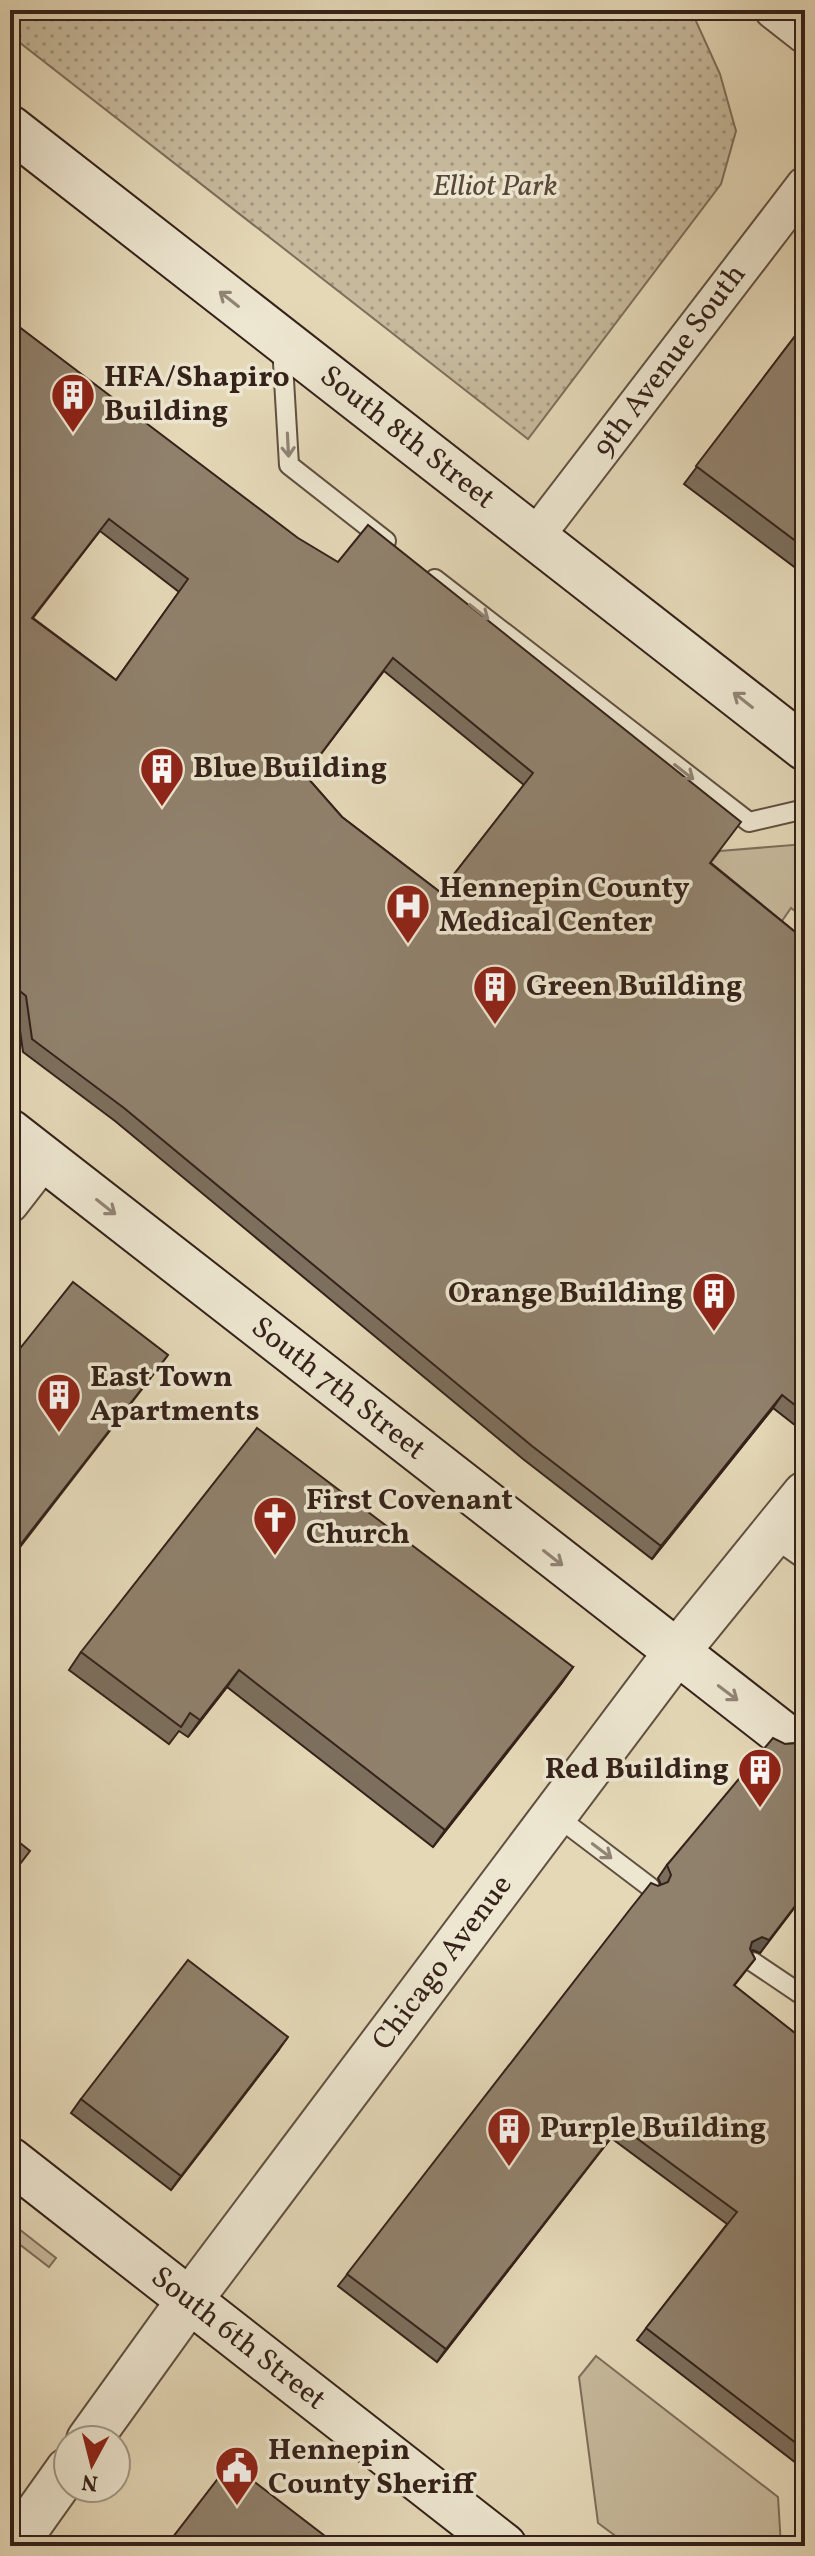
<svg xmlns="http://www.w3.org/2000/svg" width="815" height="2556" viewBox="0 0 815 2556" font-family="Vollkorn,serif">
  <defs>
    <pattern id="park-dots" width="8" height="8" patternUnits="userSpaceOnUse" patternTransform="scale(2)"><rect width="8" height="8" fill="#c6b99c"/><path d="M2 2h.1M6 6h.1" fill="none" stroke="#a2967e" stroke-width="1.8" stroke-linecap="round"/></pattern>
  </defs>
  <rect width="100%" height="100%" fill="#e4d8b7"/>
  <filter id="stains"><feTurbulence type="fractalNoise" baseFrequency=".0025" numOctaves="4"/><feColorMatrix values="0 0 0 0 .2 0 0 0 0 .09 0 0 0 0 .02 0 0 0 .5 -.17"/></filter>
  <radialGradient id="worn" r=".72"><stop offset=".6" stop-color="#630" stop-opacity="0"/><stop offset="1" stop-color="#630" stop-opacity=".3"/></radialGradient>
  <g fill="#c6b99c" stroke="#7e6e5b" stroke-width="2">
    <path d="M805,844V919L791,908L773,934L701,875L720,851Z"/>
    <path d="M10,2222L56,2258L49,2267L10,2237Z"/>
    <path d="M596,2356L778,2497L781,2546H629L598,2523L579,2377Z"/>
  </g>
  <path fill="url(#park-dots)" stroke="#7e6e5b" stroke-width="2" d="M10,10H691L720,74L736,131L721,184L528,439L10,35Z"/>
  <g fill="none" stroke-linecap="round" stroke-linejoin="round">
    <g stroke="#615041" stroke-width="22">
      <g id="service">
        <path d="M282,346L289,465L386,541"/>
        <path d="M435,579L749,822L805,809"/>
        <path d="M771,1536L805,1560"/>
        <path d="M555,1815L650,1887"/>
        <path d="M753,1962L805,1997"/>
      </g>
    </g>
    <g stroke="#615041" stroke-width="40">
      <g id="minor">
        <path d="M773,10L805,35"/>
        <path d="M535,537L805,185"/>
        <path d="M10,1204L45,1159"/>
      </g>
    </g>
    <g stroke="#615041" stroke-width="48">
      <g id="tertiary">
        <path d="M89,2440L189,2301L676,1653L805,1494"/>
        <path d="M14,2546L68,2470"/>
      </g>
    </g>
    <g stroke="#35221a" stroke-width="48">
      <g id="secondary">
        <path d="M10,128L805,748"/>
        <path d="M10,1132L780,1732"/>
        <path d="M10,2160L504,2546"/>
      </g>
    </g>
    <use href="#service" stroke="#ede6d0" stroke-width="18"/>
    <use href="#minor" stroke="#ede6d0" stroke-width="36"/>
    <use href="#tertiary" stroke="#ede6d0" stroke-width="44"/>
    <use href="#secondary" stroke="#ede6d0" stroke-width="44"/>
  </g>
  <g fill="#7c6f5d" stroke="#35221a" stroke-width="2" fill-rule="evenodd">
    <path d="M10,320L711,863L805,940V1433L773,1408L652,1559L523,1459L115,1121L23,1052L17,1009L10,1003ZM100,531L179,592L116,680L33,618ZM384,671L524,785L440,892L342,817L305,775Z"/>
    <path d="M805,323V575L684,484Z"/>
    <path d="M81,1652L573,1667L561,1684L433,1847L227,1687L188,1737L179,1731L169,1744L69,1670Z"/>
    <path d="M805,1698V1894L760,1953L753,1950L751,1951L755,1959L734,1986L805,2041V2470L637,2340L727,2224L611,2138L437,2362L338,2286L658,1886L661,1885L658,1878L667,1865L785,1744L798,1743L804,1738L803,1723L795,1712Z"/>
    <path d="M278,2051L171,2190L71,2113L81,2099Z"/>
  </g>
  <g fill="#655a4c" stroke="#35221a" stroke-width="2">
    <path d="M168,1355L153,1375L10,1560V1558Z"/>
    <path d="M782,1395L773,1408L652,1559L661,1546Z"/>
    <path d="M573,1667L561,1684L433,1847L445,1830Z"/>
    <path d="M239,1670L227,1687L188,1737L200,1720Z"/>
    <path d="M805,1893L760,1953L753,1950L744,1955L752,1942Z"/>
    <path d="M288,2037L278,2051L171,2190L181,2176Z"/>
    <path d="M620,2126L611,2138L437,2362L446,2349Z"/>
  </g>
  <g fill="#90816c" stroke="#35221a" stroke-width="2" fill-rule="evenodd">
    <path d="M10,320L298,538L338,562L368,525L741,822L710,863L805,940V1413L782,1395L661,1546L532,1446L124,1108L32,1039L26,996L10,983V972L17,963L10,957ZM109,519L188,579L116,680L32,618ZM393,658L533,773L440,892L342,817L305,775Z"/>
    <path d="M805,323V548L696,466Z"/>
    <path d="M73,1282L168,1355L10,1558V1361Z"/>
    <path d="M257,1428L573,1667L445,1830L239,1670L200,1720L190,1713L181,1727L81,1652Z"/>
    <path d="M805,1737V1893L769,1940L762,1937L752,1942L750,1949L755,1959L734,1985L805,2041V2450L646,2328L737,2212L620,2126L446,2349L347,2274L631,1908L651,1883L658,1886L668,1882L671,1875L667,1865L773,1738L785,1744L798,1743Z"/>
    <path d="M10,1835L30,1851L10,1877Z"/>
    <path d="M188,1960L288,2037L181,2176L81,2099Z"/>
    <path d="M230,2463L338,2546H166Z"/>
  </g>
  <defs><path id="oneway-shaft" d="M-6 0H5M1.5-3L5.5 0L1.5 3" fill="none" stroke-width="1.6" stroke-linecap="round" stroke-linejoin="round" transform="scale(2)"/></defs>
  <g stroke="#918475">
    <use href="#oneway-shaft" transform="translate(229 299) rotate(-142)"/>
    <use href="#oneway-shaft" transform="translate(288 445) rotate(87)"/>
    <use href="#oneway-shaft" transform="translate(479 612) rotate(38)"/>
    <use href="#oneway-shaft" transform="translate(743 700) rotate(-142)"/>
    <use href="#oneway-shaft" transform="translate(684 772) rotate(38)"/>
    <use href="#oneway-shaft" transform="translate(106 1207) rotate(38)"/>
    <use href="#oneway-shaft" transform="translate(553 1558) rotate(38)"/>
    <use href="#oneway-shaft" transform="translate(728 1693) rotate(37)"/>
    <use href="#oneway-shaft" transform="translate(602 1851) rotate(37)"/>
  </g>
  <defs>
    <g id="building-pin" transform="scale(2.3)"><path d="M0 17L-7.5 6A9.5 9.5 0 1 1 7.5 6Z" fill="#8f2418" stroke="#ede6d0"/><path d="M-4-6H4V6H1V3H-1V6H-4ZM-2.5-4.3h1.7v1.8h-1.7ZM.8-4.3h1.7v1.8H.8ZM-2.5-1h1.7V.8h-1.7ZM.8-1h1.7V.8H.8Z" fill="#fff"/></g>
    <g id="hospital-pin" transform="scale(2.3)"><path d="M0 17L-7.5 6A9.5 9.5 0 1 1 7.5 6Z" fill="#8f2418" stroke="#ede6d0"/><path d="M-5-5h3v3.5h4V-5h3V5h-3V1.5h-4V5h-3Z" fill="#fff"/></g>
    <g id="church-pin" transform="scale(2.3)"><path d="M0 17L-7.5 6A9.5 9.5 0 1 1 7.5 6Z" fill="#8f2418" stroke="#ede6d0"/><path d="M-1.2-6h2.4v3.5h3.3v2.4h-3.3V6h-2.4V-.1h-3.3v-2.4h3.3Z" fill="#fff"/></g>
    <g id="civic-pin" transform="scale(2.3)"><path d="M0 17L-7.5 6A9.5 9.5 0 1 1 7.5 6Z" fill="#8f2418" stroke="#ede6d0"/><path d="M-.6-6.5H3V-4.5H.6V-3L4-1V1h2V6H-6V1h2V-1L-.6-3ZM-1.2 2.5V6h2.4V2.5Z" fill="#fff"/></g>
  </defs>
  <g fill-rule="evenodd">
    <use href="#building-pin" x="73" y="395"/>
    <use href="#building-pin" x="162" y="769"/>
    <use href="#hospital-pin" x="408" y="906"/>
    <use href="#building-pin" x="495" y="987"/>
    <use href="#building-pin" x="714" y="1294"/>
    <use href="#building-pin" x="59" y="1395"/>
    <use href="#church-pin" x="275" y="1518"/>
    <use href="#building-pin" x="760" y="1770"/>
    <use href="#building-pin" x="509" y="2129"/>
    <use href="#civic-pin" x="237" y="2468"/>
  </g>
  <g text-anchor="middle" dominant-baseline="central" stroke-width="7" stroke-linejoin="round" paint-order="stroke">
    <g font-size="30" font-style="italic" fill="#59483a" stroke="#ede6d0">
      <text x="495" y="187">Elliot Park</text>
    </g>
    <g font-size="30" fill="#35221a" stroke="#ede6d0">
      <text transform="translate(670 361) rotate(-53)">9th Avenue South</text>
      <text transform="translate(407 438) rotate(38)">South 8th Street</text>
      <text transform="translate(338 1389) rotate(38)">South 7th Street</text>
      <text transform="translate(443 1963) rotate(-53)">Chicago Avenue</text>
      <text transform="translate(238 2339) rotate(38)">South 6th Street</text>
    </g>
    <g font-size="30" font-weight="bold" fill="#35221a" stroke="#ede6d0" text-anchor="start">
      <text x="104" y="378">HFA/Shapiro<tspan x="104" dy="34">Building</tspan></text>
      <text x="193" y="769">Blue Building</text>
      <text x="439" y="889">Hennepin County<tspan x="439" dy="34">Medical Center</tspan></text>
      <text x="526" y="987">Green Building</text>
      <text x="683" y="1294" text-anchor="end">Orange Building</text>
      <text x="90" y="1378">East Town<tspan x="90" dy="34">Apartments</tspan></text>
      <text x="306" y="1501">First Covenant<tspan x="306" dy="34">Church</tspan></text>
      <text x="729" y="1770" text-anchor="end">Red Building</text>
      <text x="540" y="2129">Purple Building</text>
      <text x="268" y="2451">Hennepin<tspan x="268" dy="34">County Sheriff</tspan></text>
    </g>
  </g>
  <rect width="815" height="2556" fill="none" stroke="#e4d8b7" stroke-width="40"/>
  <rect x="12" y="12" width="791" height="2532" fill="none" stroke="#35221a" stroke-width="4"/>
  <rect x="20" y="20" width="775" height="2516" fill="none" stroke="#35221a" stroke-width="2"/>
  <g transform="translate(92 2464) rotate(187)"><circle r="38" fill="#ede6d0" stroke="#a39887" stroke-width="2"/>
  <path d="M0-6L14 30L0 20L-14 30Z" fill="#8f2418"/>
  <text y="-12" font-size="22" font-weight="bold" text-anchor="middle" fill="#35221a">N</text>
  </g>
  <rect width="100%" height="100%" filter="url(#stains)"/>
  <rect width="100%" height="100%" fill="url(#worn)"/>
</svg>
